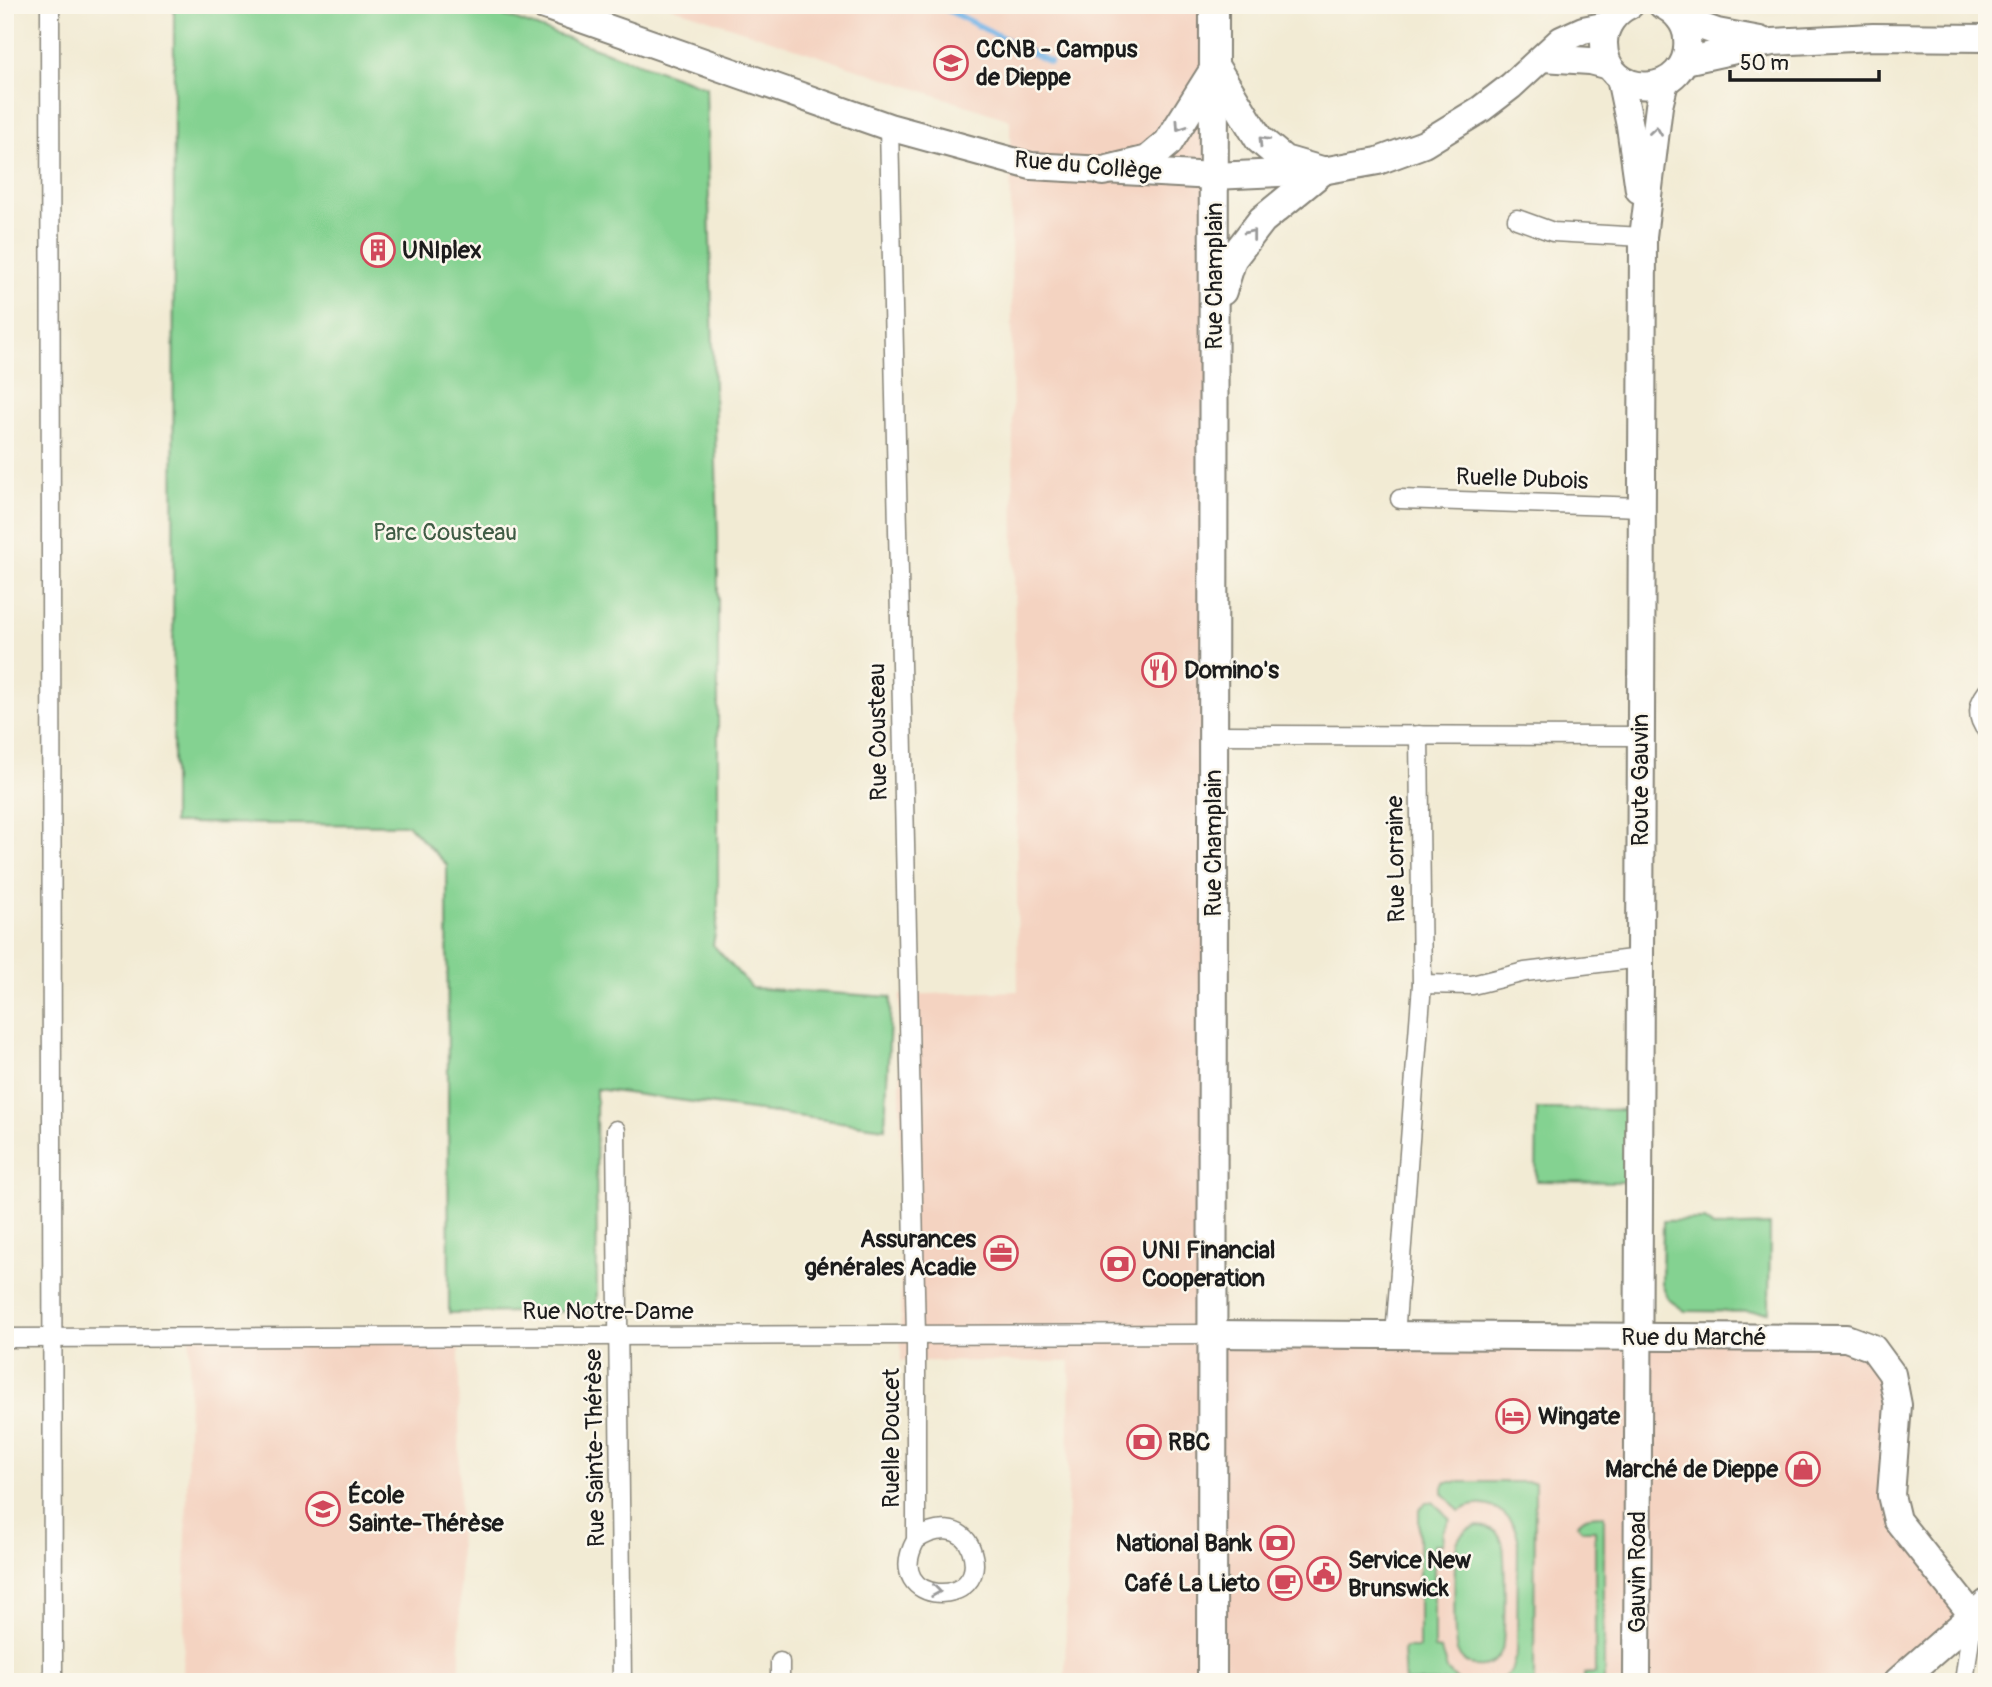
<svg xmlns="http://www.w3.org/2000/svg" width="1992" height="1687" viewBox="0 0 1992 1687" font-family="Pangolin,sans-serif">
  <rect width="100%" height="100%" fill="#fbf7ec"/>
  <filter id="ink" filterUnits="userSpaceOnUse"><feTurbulence type="fractalNoise" baseFrequency=".0143" numOctaves="2"/><feDisplacementMap in="SourceGraphic" scale="14" xChannelSelector="R" yChannelSelector="G"/><feConvolveMatrix kernelMatrix="1 2 1 2 8 2 1 2 1" color-interpolation-filters="sRGB"/></filter>
  <filter id="wash" filterUnits="userSpaceOnUse"><feTurbulence type="fractalNoise" baseFrequency=".00686" numOctaves="4" result="noise"/><feDisplacementMap in="SourceGraphic" scale="28" xChannelSelector="R" yChannelSelector="G"/><feGaussianBlur stdDeviation="1.57" result="paint"/><feColorMatrix in="noise" values="0 0 0 0 0 0 0 0 0 0 0 0 0 0 0 0 0 1.4 0 .05"/><feComposite in="paint" operator="in"/></filter>
  <g filter="url(#wash)">
    <rect width="100%" height="100%" fill="#f2ebd4"/>
    <g fill="#f4d3c1">
      <path d="M666,5H1213L1211,1334L1833,1338L1892,1374L1891,1495L1973,1616L1898,1682H1065L1070,1362L901,1361L900,995L1018,991L1010,120Z"/>
      <path d="M190,1336H459L460,1682H183Z"/>
    </g>
    <g fill="#84d291" stroke="#507756" stroke-width="2">
      <path d="M174,5H474L706,87L718,538V917L713,945L752,988L891,997L885,1128L596,1089L597,1311L449,1313L447,865L408,825L173,823Z"/>
      <path d="M1537,1109L1627,1110L1626,1182L1536,1181Z"/>
      <path d="M1705,1220L1713,1227L1770,1225L1769,1312L1685,1311L1668,1299L1662,1283L1663,1221Z"/>
      <path d="M1446,1482H1535L1534,1682H1499L1511,1671L1517,1652L1518,1538C1511,1510 1485,1496 1459,1511L1443,1493V1487Z"/>
      <path d="M1433,1502L1450,1519L1443,1531L1442,1544H1434V1649L1441,1650L1447,1670L1459,1682H1405L1403,1651L1405,1648H1419V1509L1426,1503Z"/>
      <path d="M1604,1515V1682H1584V1674L1595,1673V1530H1582L1578,1525C1583,1514 1593,1516 1604,1515Z"/>
      <path d="M1476,1526C1487,1526 1498,1530 1502,1542C1506,1552 1505,1638 1502,1650C1499,1658 1491,1665 1482,1666C1471,1668 1461,1661 1457,1651C1453,1641 1454,1554 1457,1543C1460,1534 1467,1529 1476,1526Z"/>
    </g>
    <g fill="none" stroke-linecap="round" stroke-linejoin="round">
      <path stroke="#72b4e7" stroke-width="6" d="M938,5L1050,62"/>
    </g>
  </g>
  <g filter="url(#ink)">
    <g fill="none" stroke-linecap="round" stroke-linejoin="round">
      <g stroke="#878478" stroke-width="21">
        <g id="street">
          <path d="M50,5L53,1682"/>
          <path d="M889,127L916,1335V1540C879,1607 993,1611 971,1549C962,1524 934,1527 916,1540"/>
          <path d="M1517,219L1553,232L1643,237"/>
          <path d="M1400,499L1642,507"/>
          <path d="M1987,692C1977,705 1976,718 1987,731"/>
          <path d="M1213,735L1641,736"/>
          <path d="M1419,735L1422,984L1472,985L1525,972L1640,958"/>
          <path d="M616,1130L622,1682"/>
          <path d="M1395,1336L1422,984"/>
          <path d="M5,1338L1211,1334"/>
          <path d="M780,1682V1662"/>
          <path d="M1964,1682L1973,1616"/>
        </g>
      </g>
      <g stroke="#878478" stroke-width="30">
        <g id="secondary">
          <path d="M542,5L889,127L1031,166L1214,176L1322,171L1378,161L1424,144L1481,109L1511,86L1561,40L1583,30L1608,25"/>
          <path d="M1630,5C1615,12 1604,26 1604,43C1604,103 1693,98 1687,38C1686,23 1675,11 1662,5"/>
          <path d="M1680,19L1717,32L1760,40"/>
          <path d="M1543,58L1590,61L1609,66"/>
          <path d="M1685,61L1772,42L1873,37L1987,38"/>
          <path d="M1620,78L1630,126L1639,190"/>
          <path d="M1211,1334L1846,1338L1873,1348L1892,1374L1898,1405L1891,1495L1897,1520L1973,1616"/>
          <path d="M1637,1682L1643,237L1659,106L1665,82"/>
        </g>
      </g>
      <g stroke="#878478" stroke-width="32">
        <g id="primary">
          <path d="M1215,67L1259,139L1284,160L1322,171"/>
          <path d="M1103,171L1148,160L1168,143L1214,70"/>
          <path d="M1222,291L1232,259L1262,220L1322,171"/>
          <path d="M1212,1682L1214,5"/>
          <path d="M1898,1682L1987,1604"/>
        </g>
      </g>
      <use href="#street" stroke="#fff" stroke-width="18"/>
      <use href="#secondary" stroke="#fff" stroke-width="26"/>
      <use href="#primary" stroke="#fff" stroke-width="28"/>
    </g>
    <defs><path id="oneway-chevron" d="M-2-3.5L2.5 0L-2 3.5" fill="none" stroke-width="1.6" stroke-linecap="round" stroke-linejoin="round" transform="scale(1.75)"/></defs>
    <g stroke="#999">
      <use href="#oneway-chevron" transform="translate(1180 126) rotate(124)"/>
      <use href="#oneway-chevron" transform="translate(1656 131) rotate(-82)"/>
      <use href="#oneway-chevron" transform="translate(1263 141) rotate(-134)"/>
      <use href="#oneway-chevron" transform="translate(1251 234) rotate(-52)"/>
      <use href="#oneway-chevron" transform="translate(936 1591) rotate(8)"/>
    </g>
  </g>
  <defs>
    <g id="university-ring" transform="scale(1.75)"><circle r="9.5" fill="#fbf7ec" stroke="#d1495b" stroke-width="1.5"/><path d="M0-5L7-2L0 1L-7-2ZM-4 1L0 2.5L4 1V4Q0 6-4 4Z" fill="#d1495b"/></g>
    <g id="building-ring" transform="scale(1.75)"><circle r="9.5" fill="#fbf7ec" stroke="#d1495b" stroke-width="1.5"/><path d="M-4-6H4V6H1V3H-1V6H-4ZM-2.5-4.3h1.7v1.8h-1.7ZM.8-4.3h1.7v1.8H.8ZM-2.5-1h1.7V.8h-1.7ZM.8-1h1.7V.8H.8Z" fill="#d1495b"/></g>
    <g id="restaurant-ring" transform="scale(1.75)"><circle r="9.5" fill="#fbf7ec" stroke="#d1495b" stroke-width="1.5"/><path d="M-5-6h1v4h1v-4h1v4h1v-4h1v5L-1.5 .5V6h-2V.5L-5-1ZM5-6V6H3V1.5H1.5Q1.5-4 5-6Z" fill="#d1495b"/></g>
    <g id="office-ring" transform="scale(1.75)"><circle r="9.5" fill="#fbf7ec" stroke="#d1495b" stroke-width="1.5"/><path d="M-6-3h4V-5.5h4V-3h4V5H-6ZM-1-4.5V-3h2v-1.5ZM-6 0V1H6V0Z" fill="#d1495b"/></g>
    <g id="bank-ring" transform="scale(1.75)"><circle r="9.5" fill="#fbf7ec" stroke="#d1495b" stroke-width="1.5"/><path d="M-6-4H6V4H-6ZM0-2.3a2.3 2.3 0 1 0 0 4.6a2.3 2.3 0 1 0 0-4.6Z" fill="#d1495b"/></g>
    <g id="hotel-ring" transform="scale(1.75)"><circle r="9.5" fill="#fbf7ec" stroke="#d1495b" stroke-width="1.5"/><path d="M-6-4.5h1.5V1H6V5H4.5V3h-9V5H-6ZM-4 0a1.8 1.8 0 1 1 3.6 0ZM.5 0V-2.5h3Q6-2.5 6 0Z" fill="#d1495b"/></g>
    <g id="shop-ring" transform="scale(1.75)"><circle r="9.5" fill="#fbf7ec" stroke="#d1495b" stroke-width="1.5"/><path d="M-5-2.5h2.3a2.7 3.5 0 0 1 5.4 0H5L5.5 6h-11ZM-1.5-2.5h3a1.5 2.3 0 0 0-3 0Z" fill="#d1495b"/></g>
    <g id="school-ring" transform="scale(1.75)"><circle r="9.5" fill="#fbf7ec" stroke="#d1495b" stroke-width="1.5"/><path d="M0-5L7-2L0 1L-7-2ZM-4 1L0 2.5L4 1V4Q0 6-4 4Z" fill="#d1495b"/></g>
    <g id="civic-ring" transform="scale(1.75)"><circle r="9.5" fill="#fbf7ec" stroke="#d1495b" stroke-width="1.5"/><path d="M-.6-6.5H3V-4.5H.6V-3L4-1V1h2V6H-6V1h2V-1L-.6-3ZM-1.2 2.5V6h2.4V2.5Z" fill="#d1495b"/></g>
    <g id="cafe-ring" transform="scale(1.75)"><circle r="9.5" fill="#fbf7ec" stroke="#d1495b" stroke-width="1.5"/><path d="M-5.5-4.5H6V0H3Q3 3.5 0 3.5H-2.5Q-5.5 3.5-5.5 0ZM3-3.2v2h1.7v-2ZM-6 4.5H4V6H-6Z" fill="#d1495b"/></g>
  </defs>
  <g fill-rule="evenodd">
    <use href="#university-ring" x="951" y="63"/>
    <use href="#building-ring" x="378" y="250"/>
    <use href="#restaurant-ring" x="1159" y="670"/>
    <use href="#office-ring" x="1001" y="1253"/>
    <use href="#bank-ring" x="1118" y="1264"/>
    <use href="#hotel-ring" x="1513" y="1416"/>
    <use href="#bank-ring" x="1144" y="1442"/>
    <use href="#shop-ring" x="1803" y="1469"/>
    <use href="#school-ring" x="323" y="1509"/>
    <use href="#bank-ring" x="1277" y="1543"/>
    <use href="#civic-ring" x="1324" y="1574"/>
    <use href="#cafe-ring" x="1285" y="1583"/>
  </g>
  <g text-anchor="middle" dominant-baseline="central" stroke-width="5" stroke-linejoin="round" paint-order="stroke">
    <g font-size="24" font-weight="bold" fill="#1c1c1c" stroke="#fbf7ec" text-anchor="start">
      <text x="976" y="49">CCNB - Campus<tspan x="976" dy="28">de Dieppe</tspan></text>
      <text x="402" y="250">UNIplex</text>
      <text x="1184" y="670">Domino's</text>
      <text x="976" y="1239" text-anchor="end">Assurances<tspan x="976" dy="28">générales Acadie</tspan></text>
      <text x="1142" y="1250">UNI Financial<tspan x="1142" dy="28">Cooperation</tspan></text>
      <text x="1538" y="1416">Wingate</text>
      <text x="1168" y="1442">RBC</text>
      <text x="1778" y="1469" text-anchor="end">Marché de Dieppe</text>
      <text x="348" y="1495">École<tspan x="348" dy="28">Sainte-Thérèse</tspan></text>
      <text x="1252" y="1543" text-anchor="end">National Bank</text>
      <text x="1348" y="1560">Service New<tspan x="1348" dy="28">Brunswick</tspan></text>
      <text x="1260" y="1583" text-anchor="end">Café La Lieto</text>
    </g>
    <g font-size="24" fill="#1c1c1c" stroke="#fbf7ec">
      <text transform="translate(1088 166) rotate(5)">Rue du Collège</text>
      <text transform="translate(1214 276) rotate(-90)">Rue Champlain</text>
      <text transform="translate(1522 479) rotate(2)">Ruelle Dubois</text>
      <text transform="translate(878 732) rotate(-91)">Rue Cousteau</text>
      <text transform="translate(1640 780) rotate(-90)">Route Gauvin</text>
      <text transform="translate(1213 843) rotate(-90)">Rue Champlain</text>
      <text transform="translate(1396 859) rotate(-91)">Rue Lorraine</text>
      <text x="608" y="1311">Rue Notre-Dame</text>
      <text x="1694" y="1337">Rue du Marché</text>
      <text transform="translate(891 1438) rotate(-90)">Ruelle Doucet</text>
      <text transform="translate(595 1448) rotate(-91)">Rue Sainte-Thérèse</text>
      <text transform="translate(1637 1572) rotate(-90)">Gauvin Road</text>
    </g>
    <g font-size="24" fill="#405c45" stroke="#fbf7ec">
      <text x="445" y="532">Parc Cousteau</text>
    </g>
  </g>
  <rect width="1992" height="1687" fill="none" stroke="#fbf7ec" stroke-width="28"/>
  <path d="M1730 70v10h149v-10" fill="none" stroke="#1c1c1c" stroke-width="3.5"/>
  <text x="1740" y="70" font-size="21" fill="#1c1c1c" stroke="#fbf7ec" stroke-width="5" paint-order="stroke">50 m</text>
</svg>
